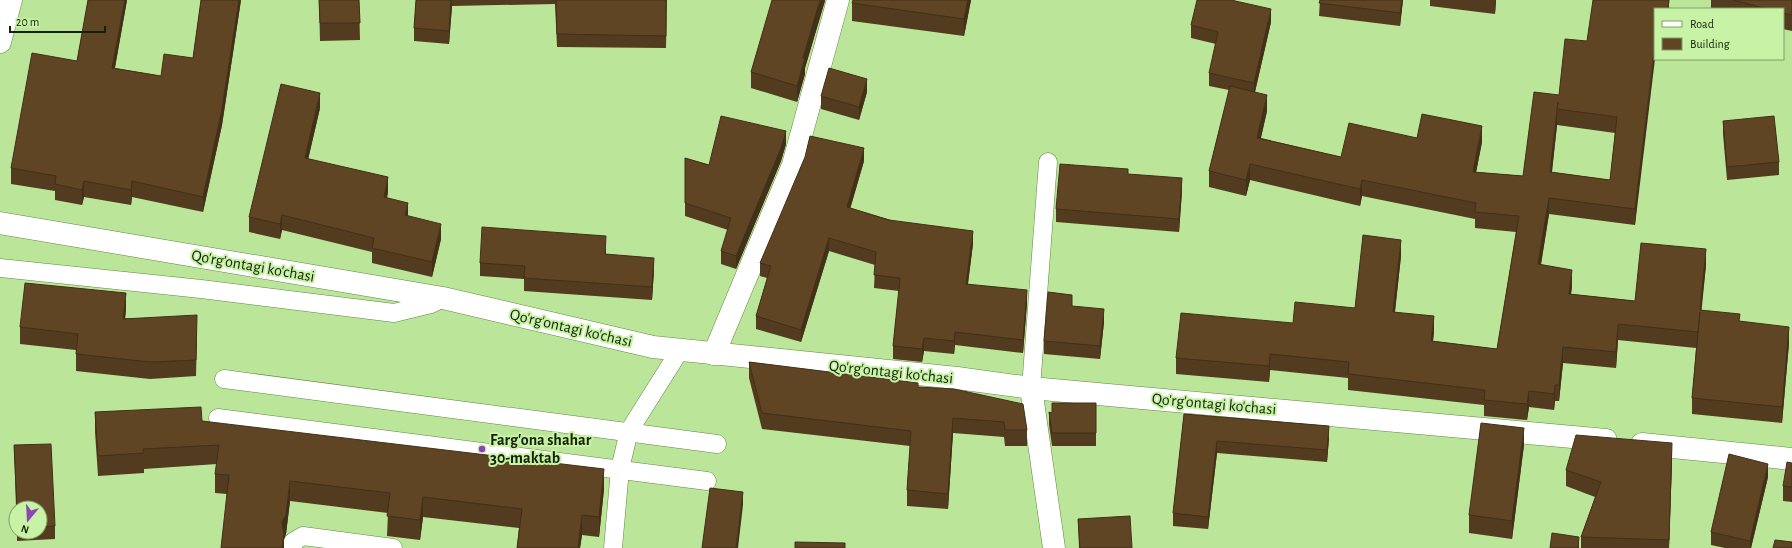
<svg xmlns="http://www.w3.org/2000/svg" width="1792" height="548" viewBox="0 0 1792 548" font-family="'Alegreya Sans',sans-serif">
  <rect width="100%" height="100%" fill="#bbe69a"/>
  <g fill="none" stroke-linecap="round" stroke-linejoin="round">
    <g stroke="#628841" stroke-width="19">
      <g id="service">
        <path d="M0,268L201,289L394,313L431,304L443,298"/>
        <path d="M224,379L717,444"/>
        <path d="M1031,388L1048,162"/>
        <path d="M218,418L707,481"/>
        <path d="M293,548V542L303,536L393,548"/>
        <path d="M613,548L620,469L629,431L680,350"/>
      </g>
    </g>
    <g stroke="#628841" stroke-width="23">
      <g id="minor">
        <path d="M0,223L443,298L653,347L957,378L1031,388L1606,440"/>
        <path d="M714,354L793,165L838,0"/>
        <path d="M1031,388L1054,548"/>
        <path d="M1642,444L1792,459"/>
      </g>
    </g>
    <g stroke="#628841" stroke-width="23">
      <path id="secondary" d="M0,42L11,0"/>
    </g>
    <use href="#service" stroke="#fff" stroke-width="18"/>
    <use href="#minor" stroke="#fff" stroke-width="22"/>
    <use href="#secondary" stroke="#fff" stroke-width="22"/>
  </g>
  <g fill="#523b1e" fill-rule="evenodd">
    <path d="M88,0H127L115,68L161,76L193,58L201,0H241L222,125L203,212L132,197L131,205L84,197L82,205L55,200V191L11,184V168L77,61Z"/>
    <path d="M319,0H359L360,40L320,41Z"/>
    <path d="M416,0H667L666,48L557,47L555,4L452,6L449,44L414,41V28Z"/>
    <path d="M825,0L805,68V74L797,102L751,88V72Z"/>
    <path d="M853,0H971L964,36L852,21V3Z"/>
    <path d="M1320,0H1403L1400,26L1319,16Z"/>
    <path d="M1430,0H1496L1495,14L1430,6Z"/>
    <path d="M1669,0V9H1655L1635,225L1549,214L1541,265L1572,286L1571,294L1635,301L1706,265L1701,310L1740,321L1789,343L1782,423L1692,414V398L1696,348L1618,340L1616,368L1563,363L1559,401H1555L1554,410L1529,407L1527,420L1484,416V405L1348,390V378L1270,370L1269,382L1176,374V358L1293,323L1355,308L1401,256L1395,312L1434,332L1433,341L1497,349L1516,232L1475,228V219L1362,196L1360,206L1250,180L1246,196L1209,187V171L1229,90L1209,86V73L1216,44L1191,38V25L1271,22L1255,92L1267,111L1261,138L1341,157L1417,138L1482,142L1476,172L1523,176L1559,95L1587,41ZM1557,125L1615,133L1610,180L1552,172Z"/>
    <path d="M1711,0H1792V31L1783,29V9H1711Z"/>
    <path d="M867,92L859,120L821,109V96Z"/>
    <path d="M320,108L308,159L388,192L387,198L408,216L441,239L432,277L372,263V252L282,230L280,239L249,232V217Z"/>
    <path d="M1723,121L1779,162V175L1727,180L1723,134Z"/>
    <path d="M786,144L781,161L736,269L721,264V251L728,230L685,216V158L709,165Z"/>
    <path d="M864,161L850,208L973,244L968,284L1027,303L1023,353L955,345L954,354L924,351L922,362L893,359V346L899,291L874,288L875,265L829,251L801,342L756,329V316L767,278L760,276V263Z"/>
    <path d="M1128,174L1182,191L1179,232L1056,222V209Z"/>
    <path d="M606,249V254L654,270L652,300L524,291V279L480,276V263Z"/>
    <path d="M1072,306L1104,322L1100,359L1044,354V341Z"/>
    <path d="M126,310L125,318L197,332L196,376L150,379L76,371V350L20,344V327Z"/>
    <path d="M749,362L918,387L1027,430V446H1005L1004,437L953,433L948,509L907,506V490L910,446L762,429L749,378Z"/>
    <path d="M1096,403V446H1052L1049,425V412L1052,413Z"/>
    <path d="M95,412L202,421L604,489L599,537L582,535L580,548H517L519,528L423,517L420,540L387,536L388,513L290,501L286,534L284,539V548L227,494L215,493V474L217,464L144,469V473L98,476L95,432Z"/>
    <path d="M1184,414L1329,438L1327,462L1217,453L1208,529L1173,526V513Z"/>
    <path d="M14,445L55,526V539L17,541V532H40V508H16Z"/>
    <path d="M1524,445L1512,539L1469,533V515Z"/>
    <path d="M1672,460L1669,548H1581V537L1595,497L1566,486V470Z"/>
    <path d="M1792,463V502L1783,501V486Z"/>
    <path d="M1768,477L1751,548H1725L1711,545V532Z"/>
    <path d="M1078,519L1132,548H1079Z"/>
  </g>
  <g fill="#423018">
    <path d="M125,0H127L112,83V68Z"/>
    <path d="M239,0H241L222,125L203,212V197Z"/>
    <path d="M451,0L452,6L449,44V31Z"/>
    <path d="M820,0H825V1L805,68V74L797,102V86L803,58Z"/>
    <path d="M968,0H971L964,36V19Z"/>
    <path d="M1402,0H1403L1400,26V13Z"/>
    <path d="M1495,0H1496L1495,14Z"/>
    <path d="M1271,9V22L1254,96V83Z"/>
    <path d="M1655,44V59L1635,225V209Z"/>
    <path d="M867,79V92L859,120V107Z"/>
    <path d="M320,93V108L305,173V158Z"/>
    <path d="M1267,95V111L1257,154V138Z"/>
    <path d="M1557,109V125L1550,188V172Z"/>
    <path d="M1482,126V142L1473,188V172Z"/>
    <path d="M786,131V144L781,161L736,269V256Z"/>
    <path d="M864,148V161L847,220V207Z"/>
    <path d="M1250,164V180L1246,196V180Z"/>
    <path d="M388,177V192L384,212V197Z"/>
    <path d="M1182,178V191L1179,232V219Z"/>
    <path d="M1362,180V196L1360,206V189Z"/>
    <path d="M84,181V197L82,205V190Z"/>
    <path d="M132,181V197L131,205V190Z"/>
    <path d="M1549,198V214L1538,281V264Z"/>
    <path d="M408,203V217L405,215Z"/>
    <path d="M282,215V230L280,239V224Z"/>
    <path d="M441,224V239L432,277V262Z"/>
    <path d="M973,231V244L966,297V284Z"/>
    <path d="M829,238V251L801,342V330Z"/>
    <path d="M1401,240V256L1393,328V312Z"/>
    <path d="M1706,249V265L1700,326V310Z"/>
    <path d="M654,258V270L652,300V287Z"/>
    <path d="M1572,270V286L1569,310V294Z"/>
    <path d="M1027,290V303L1023,353V340Z"/>
    <path d="M126,293V310L123,335V319Z"/>
    <path d="M1104,309V322L1100,359V346Z"/>
    <path d="M1434,316V332L1431,357V341Z"/>
    <path d="M1618,324V340L1616,368V352Z"/>
    <path d="M1789,327V343L1782,423V407Z"/>
    <path d="M955,332V345L954,354V341Z"/>
    <path d="M924,338V351L922,362V349Z"/>
    <path d="M1563,347V363L1559,401V385Z"/>
    <path d="M1270,354V370L1269,382V366Z"/>
    <path d="M1555,385V401L1554,410V394Z"/>
    <path d="M1529,391V407L1527,420V404Z"/>
    <path d="M953,418V433L948,509V494Z"/>
    <path d="M1329,426V438L1327,462V450Z"/>
    <path d="M1524,428V445L1512,539V521Z"/>
    <path d="M1217,441V453L1208,529V517Z"/>
    <path d="M1672,443V460L1669,548V540Z"/>
    <path d="M1768,464V477L1751,548H1750V541Z"/>
    <path d="M604,469V489L599,537V517Z"/>
    <path d="M290,481V501L286,534L284,539V548H282V522Z"/>
    <path d="M743,492V505L738,548H736Z"/>
    <path d="M423,497V517L420,540V520Z"/>
    <path d="M582,515V535L580,548H578Z"/>
    <path d="M1579,537V548H1578Z"/>
  </g>
  <g fill="#5f4523" stroke="#423018" fill-rule="evenodd">
    <path d="M88,0H125L112,68L161,76L164,54L193,58L201,0H239L222,109L203,197L132,181L131,190L84,181L82,190L55,184L56,176L11,168L32,53L77,61Z"/>
    <path d="M319,0H359L360,23H320Z"/>
    <path d="M416,0H451L449,31L414,28Z"/>
    <path d="M556,0H666V36L557,34Z"/>
    <path d="M772,0H820L803,58H805L797,86L751,72Z"/>
    <path d="M853,0H968L964,19L852,3Z"/>
    <path d="M1197,0H1231L1271,9L1254,83L1209,73L1218,32L1191,25Z"/>
    <path d="M1320,0H1402L1400,13L1319,3Z"/>
    <path d="M1593,0H1669L1668,9H1655V44L1635,209L1549,198L1538,264L1572,270L1569,294L1635,301L1641,243L1706,249L1700,310L1740,314L1739,321L1789,327L1782,407L1692,398L1700,312L1698,332L1618,324L1616,352L1563,347L1559,385H1555L1554,394L1529,391L1527,404L1484,400L1485,390L1348,374L1349,362L1270,354L1269,366L1176,358L1181,313L1293,323L1295,302L1355,308L1363,235L1401,240L1393,312L1434,316L1431,341L1497,349L1519,216L1475,212L1476,203L1362,180L1360,189L1250,164L1246,180L1209,171L1230,86L1267,95L1257,138L1341,157L1349,123L1417,138L1422,114L1482,126L1473,172L1523,176L1534,92L1559,95L1565,39L1587,41ZM1558,102L1557,109L1617,117L1610,180L1550,172Z"/>
    <path d="M1734,0H1792V15L1783,13V9H1767Z"/>
    <path d="M829,68L867,79L859,107L821,96Z"/>
    <path d="M281,84L320,93L305,158L388,177L384,197L408,203L405,215L441,224L432,262L372,248L374,238L282,215L280,224L249,217Z"/>
    <path d="M721,116L786,131L781,148L736,256L721,251L731,218L685,203V158L709,165Z"/>
    <path d="M1774,116L1779,162L1727,167L1723,121Z"/>
    <path d="M810,136L864,148L847,207L889,220L973,231L966,284L1027,290L1023,340L955,332L954,341L924,338L922,349L893,346L900,278L874,275L876,252L829,238L801,330L756,316L771,266L760,263L805,157Z"/>
    <path d="M1060,164L1128,169V174L1182,178L1179,219L1056,209Z"/>
    <path d="M482,227L606,236L605,254L654,258L652,287L524,278L525,266L480,263Z"/>
    <path d="M25,283L126,293L123,319L197,315L196,360L150,362L76,354L78,334L20,327Z"/>
    <path d="M1048,292L1072,295V306L1104,309L1100,346L1044,341Z"/>
    <path d="M749,362L918,383V387L954,389L1023,404L1027,430H1005L1004,422L953,418L948,494L907,490L911,431L762,413Z"/>
    <path d="M1052,403H1096V433H1052L1049,412L1052,413Z"/>
    <path d="M201,407L202,421L604,469L599,517L582,515L578,548H517L522,509L423,497L420,520L387,516L390,493L290,481L286,515L282,522L284,534L282,548H221L229,475L215,474L219,445L143,449L144,453L98,456L95,412Z"/>
    <path d="M1184,414L1329,426L1327,450L1217,441L1208,517L1173,513Z"/>
    <path d="M1481,423L1524,428L1512,521L1469,515Z"/>
    <path d="M1576,435L1672,443L1669,540L1581,537L1601,482L1566,470Z"/>
    <path d="M51,444L55,526L40,527V508H17L14,445Z"/>
    <path d="M1729,454L1768,464L1750,541L1711,532Z"/>
    <path d="M1787,462L1792,463V487L1783,486Z"/>
    <path d="M710,488L743,492L736,548H702Z"/>
    <path d="M1130,516L1132,548H1080L1078,519Z"/>
    <path d="M1552,533L1579,537L1578,548H1550Z"/>
    <path d="M1775,540L1792,542V548H1773Z"/>
    <path d="M795,542L845,543V548H795Z"/>
  </g>
  <circle fill="#8f44b6" stroke="#c8f3a7" stroke-width="1.5" cx="482" cy="449" r="4"/>
  <g text-anchor="middle" dominant-baseline="central" stroke-width="4" stroke-linejoin="round" paint-order="stroke">
    <g font-size="16" fill="#142306" stroke="#c8f3a7">
      <text transform="translate(253 266) rotate(10)">Qo'rg'ontagi ko'chasi</text>
      <text transform="translate(571 328) rotate(13)">Qo'rg'ontagi ko'chasi</text>
      <text transform="translate(891 372) rotate(6)">Qo'rg'ontagi ko'chasi</text>
      <text transform="translate(1214 404) rotate(5)">Qo'rg'ontagi ko'chasi</text>
    </g>
    <g font-size="16" font-weight="bold" fill="#142306" stroke="#c8f3a7" text-anchor="start">
      <text x="490" y="440">Farg'ona shahar<tspan x="490" dy="18">30-maktab</tspan></text>
    </g>
  </g>
  <rect x="1654" y="8" width="130" height="52" fill="#c8f3a7" stroke="#80a067"/>
  <rect x="1662" y="21" width="20" height="6" fill="#ffffff" stroke="#80a067"/>
  <text x="1690" y="28" font-size="12" fill="#142306">Road</text>
  <rect x="1662" y="38" width="20" height="12" fill="#5f4523" stroke="#80a067"/>
  <text x="1690" y="48" font-size="12" fill="#142306">Building</text>
  <g transform="translate(28 520) rotate(198)"><circle r="19" fill="#c8f3a7" stroke="#80a067"/>
  <path d="M0-3L7 15L0 10L-7 15Z" fill="#8f44b6"/>
  <text y="-6" font-size="11" font-weight="bold" text-anchor="middle" fill="#142306">N</text>
  </g>
  <path d="M10 26v6h95v-6" fill="none" stroke="#142306" stroke-width="2"/>
  <text x="16" y="26" font-size="12" fill="#142306" stroke="#c8f3a7" stroke-width="3" paint-order="stroke">20 m</text>
</svg>
